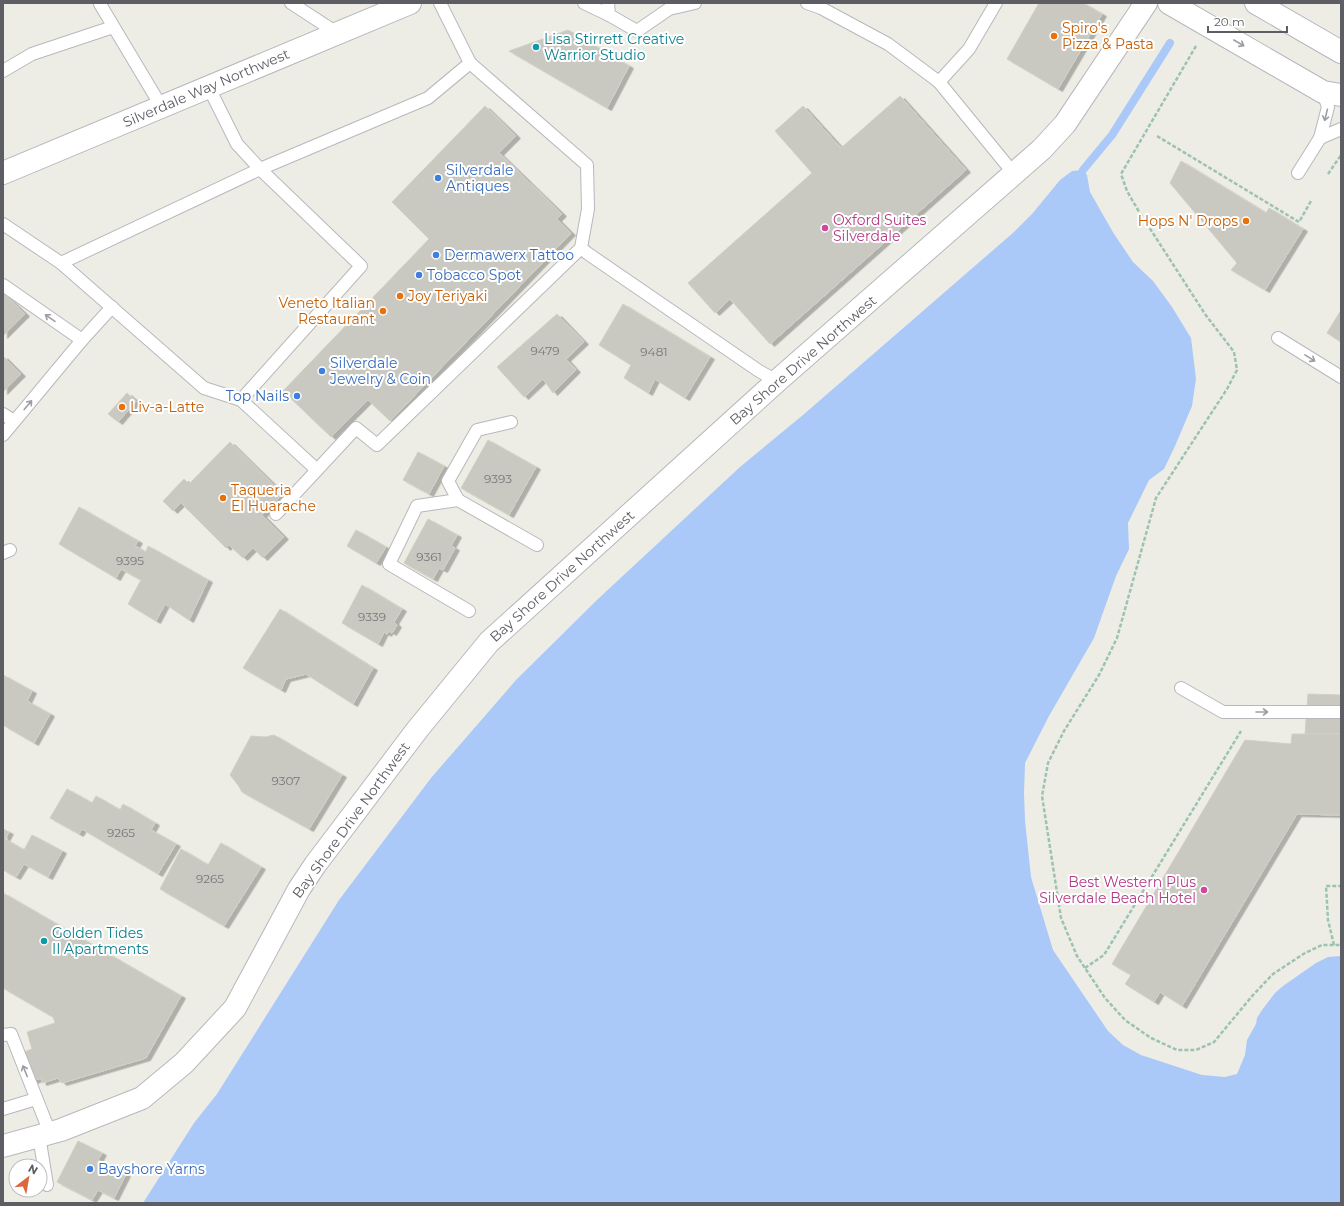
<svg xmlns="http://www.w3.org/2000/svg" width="1344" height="1206" viewBox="0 0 1344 1206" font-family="Montserrat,sans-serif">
  <defs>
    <filter id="shadow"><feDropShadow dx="4.5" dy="2.5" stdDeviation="0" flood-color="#0004"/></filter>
  </defs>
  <rect width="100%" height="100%" fill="#eeede5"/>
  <path fill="#aac8f8" d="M1083,170L1087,175L1090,192L1114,234L1133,262L1153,281L1172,307L1191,338L1196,379L1192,406L1175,446L1164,469L1149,480L1128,523L1129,549L1116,576L1094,638L1049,716L1025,763L1024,793L1025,821L1031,877L1053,950L1108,1031L1123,1045L1141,1055L1202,1075L1225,1077L1237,1074L1245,1055L1247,1040L1256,1024L1257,1018L1262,1010L1275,993L1283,986L1316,963L1328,957L1341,956V1203H143L194,1123L217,1094L339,900L431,778L516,680L598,599L740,467L803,415L1014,232L1032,214L1060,180L1072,171Z"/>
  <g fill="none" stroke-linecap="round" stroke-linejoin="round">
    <path stroke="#aac8f8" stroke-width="8" d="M1083,170L1112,135L1170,43"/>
  </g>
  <g fill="#c9c8c1" stroke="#d2d0c3" filter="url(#shadow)">
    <path d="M1039,3H1083L1102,14L1058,89L1007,59Z"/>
    <path d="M568,30L629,66L607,108L509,51Z"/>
    <path d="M900,96L966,170L770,344L730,299L715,313L688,283L812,173L775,131L803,106L841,148Z"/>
    <path d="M485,106L516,136L499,153L562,214L557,219L571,233L390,421L368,400L331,437L283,391L429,239L392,202Z"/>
    <path d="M1181,161L1266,213L1269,208L1303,229L1265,290L1231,270L1237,263L1170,183Z"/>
    <path d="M3,293L25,314L3,336Z"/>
    <path d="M623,304L710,357L685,398L655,379L648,393L624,378L631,365L599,345Z"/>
    <path d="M1341,310V342L1327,333Z"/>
    <path d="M557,314L584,342L566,359L576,370L553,393L543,379L524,397L497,367Z"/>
    <path d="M3,356L21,374L3,392Z"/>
    <path d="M127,393L136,401L118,422L108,414Z"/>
    <path d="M488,440L536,467L509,515L461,488Z"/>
    <path d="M230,442L283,494L262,515L284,537L263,558L253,548L243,558L229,545L226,548L181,503L173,511L163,501L184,479L189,484Z"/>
    <path d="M418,452L444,466L429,494L403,480Z"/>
    <path d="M79,507L138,541L135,546L146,552L148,546L208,580L189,620L165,604L156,621L128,604L141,580L121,569L116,578L59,544Z"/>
    <path d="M428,519L457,535L451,546L455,548L443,570L439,568L433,579L404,563Z"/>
    <path d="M356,530L386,547L376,563L347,546Z"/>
    <path d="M362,585L402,609L394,622L397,625L392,633L389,631L387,634L384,632L378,644L342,623Z"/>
    <path d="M280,609L373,668L353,704L306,674L286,679L281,690L243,668Z"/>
    <path d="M3,675L32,691L27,701L50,714L34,743L3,725Z"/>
    <path d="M1308,694L1341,695V734H1305Z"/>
    <path d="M1292,734H1341V815L1297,814L1182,1006L1160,992L1154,1002L1125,984L1131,975L1112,964L1245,740L1291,744Z"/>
    <path d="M274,735L342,775L309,829L242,792L238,785L230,775L251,736L265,737Z"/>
    <path d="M67,789L92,803L96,796L120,810L123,804L155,823L151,830L176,844L158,874L82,829L79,834L50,818Z"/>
    <path d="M3,829L9,832L5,839L24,850L32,835L62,851L48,877L24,864L16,877L3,870Z"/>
    <path d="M221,843L261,867L224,926L160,889L181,849L208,865Z"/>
    <path d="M3,893L181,996L146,1058L62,1083L58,1078L42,1083L41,1078L30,1082L21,1053L32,1049L27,1032L55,1023L53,1017L3,988Z"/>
    <path d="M78,1141L102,1153L98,1160L126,1174L114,1198L98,1190L92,1200L57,1182Z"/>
  </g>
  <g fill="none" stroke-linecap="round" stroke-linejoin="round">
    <g stroke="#b7b8be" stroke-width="14">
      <g id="service">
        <path d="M101,3L100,4L161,106"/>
        <path d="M291,3L337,33"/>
        <path d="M440,3L470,63L587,165L588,209L581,248L587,253L759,371L777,381"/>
        <path d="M584,3L609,15L608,3"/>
        <path d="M807,3L821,8L888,44L939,82L1015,175"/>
        <path d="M609,15L637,31L669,9L695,3"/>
        <path d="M3,71L32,54L113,27"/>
        <path d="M939,82L969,49L996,3"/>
        <path d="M209,88L237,144L260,169L361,266L241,400"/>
        <path d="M1320,138L1341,129"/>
        <path d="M1298,173L1320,138L1328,107L1323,92"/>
        <path d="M3,224L61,263L204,388L241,400L317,470L276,514"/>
        <path d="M61,263L260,169L428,98L470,63"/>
        <path d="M3,285L82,340"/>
        <path d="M1278,338L1341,377"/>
        <path d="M3,414L14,421"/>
        <path d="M3,435L82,340L112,307"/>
        <path d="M317,470L356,428L377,445L581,248"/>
        <path d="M458,500L448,481L477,430L511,422"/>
        <path d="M3,553L10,550"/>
        <path d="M469,611L389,564L417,506L458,500L537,545"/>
        <path d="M1181,688L1223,712H1341"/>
        <path d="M3,1035L11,1034L50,1133"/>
        <path d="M3,1109L36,1099"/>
        <path d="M39,1136L47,1185"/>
      </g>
    </g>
    <g stroke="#b7b8be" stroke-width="24">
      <path id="tertiary" d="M3,1146L61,1130L142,1098L184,1063L235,1008L299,889L315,865L417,730L489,642L777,381L1042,149L1065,124L1146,3"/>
    </g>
    <g stroke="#b6b7bd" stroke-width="24">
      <g id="secondary">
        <path d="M1169,3L1323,92L1341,95"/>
        <path d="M1256,3L1341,52"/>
        <path d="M3,173L410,3"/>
      </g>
    </g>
    <g stroke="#9cc3af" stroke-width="2.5" stroke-dasharray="4 2" stroke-linecap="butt">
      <path d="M1196,46L1121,174L1127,191L1138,210L1205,314L1234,352L1237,370L1227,389L1156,498L1117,638L1099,675L1064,731L1048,763L1042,796L1061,918L1077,956L1105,998L1125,1020L1151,1038L1177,1050H1196L1214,1042L1253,995L1273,974L1305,953L1322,945H1341"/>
      <path d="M1157,136L1299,222L1311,201"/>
      <path d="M1328,174L1341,155"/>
      <path d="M1334,945L1328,920L1326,886H1341"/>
      <path d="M1085,968L1104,955L1241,731"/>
    </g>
    <use href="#service" stroke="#fff" stroke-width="12"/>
    <use href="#tertiary" stroke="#fff" stroke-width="22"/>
    <use href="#secondary" stroke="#fff" stroke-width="22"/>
  </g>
  <defs><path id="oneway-shaft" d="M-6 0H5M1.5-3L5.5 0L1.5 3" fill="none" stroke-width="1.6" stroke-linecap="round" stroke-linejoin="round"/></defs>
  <g stroke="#9d9ea2">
    <use href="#oneway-shaft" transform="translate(1239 43) rotate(30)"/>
    <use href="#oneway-shaft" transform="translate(1326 115) rotate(104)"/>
    <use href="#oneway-shaft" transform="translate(50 318) rotate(-145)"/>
    <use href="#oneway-shaft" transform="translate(1310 358) rotate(32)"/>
    <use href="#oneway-shaft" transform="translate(28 405) rotate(-50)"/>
    <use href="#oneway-shaft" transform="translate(1262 712)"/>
    <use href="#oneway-shaft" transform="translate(25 1071) rotate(-112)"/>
  </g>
  <g fill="#e8710a" stroke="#fff" stroke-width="1.5">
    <circle cx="1054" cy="36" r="4"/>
    <circle cx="1246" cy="221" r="4"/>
    <circle cx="400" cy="296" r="4"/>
    <circle cx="383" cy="311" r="4"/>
    <circle cx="122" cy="407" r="4"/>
    <circle cx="223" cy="498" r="4"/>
  </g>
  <g fill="#0f9aa8" stroke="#fff" stroke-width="1.5">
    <circle cx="536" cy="47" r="4"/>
    <circle cx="44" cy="941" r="4"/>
  </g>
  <g fill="#3f7fe0" stroke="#fff" stroke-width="1.5">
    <circle cx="438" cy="178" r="4"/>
    <circle cx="436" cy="255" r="4"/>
    <circle cx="419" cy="275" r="4"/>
    <circle cx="322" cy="371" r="4"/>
    <circle cx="297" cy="396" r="4"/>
    <circle cx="90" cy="1169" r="4"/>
  </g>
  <g fill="#d1479c" stroke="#fff" stroke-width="1.5">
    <circle cx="825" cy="228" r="4"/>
    <circle cx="1204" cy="890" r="4"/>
  </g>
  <g text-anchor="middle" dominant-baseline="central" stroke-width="4" stroke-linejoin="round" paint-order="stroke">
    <g font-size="12" fill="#77787b">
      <text x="545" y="350">9479</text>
      <text x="654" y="351">9481</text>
      <text x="498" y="478">9393</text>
      <text x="429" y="556">9361</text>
      <text x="130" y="560">9395</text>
      <text x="372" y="616">9339</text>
      <text x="286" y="780">9307</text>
      <text x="121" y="832">9265</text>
      <text x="210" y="878">9265</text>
    </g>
    <g font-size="14" fill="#c56008" stroke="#fff" text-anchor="start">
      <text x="1062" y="28">Spiro's<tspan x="1062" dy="16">Pizza &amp; Pasta</tspan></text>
      <text x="1238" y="221" text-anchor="end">Hops N' Drops</text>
      <text x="408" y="296">Joy Teriyaki</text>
      <text x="375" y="303" text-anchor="end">Veneto Italian<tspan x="375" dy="16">Restaurant</tspan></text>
      <text x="130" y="407">Liv-a-Latte</text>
      <text x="231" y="490">Taqueria<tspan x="231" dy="16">El Huarache</tspan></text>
    </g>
    <g font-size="14" fill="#0d838f" stroke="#fff" text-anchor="start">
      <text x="544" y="39">Lisa Stirrett Creative<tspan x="544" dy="16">Warrior Studio</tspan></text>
      <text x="52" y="933">Golden Tides<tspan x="52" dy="16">II Apartments</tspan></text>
    </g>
    <g font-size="14" fill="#5c5e64" stroke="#fff">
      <text transform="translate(206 88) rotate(-23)">Silverdale Way Northwest</text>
      <text transform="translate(803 360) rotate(-41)">Bay Shore Drive Northwest</text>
      <text transform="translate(562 576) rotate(-42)">Bay Shore Drive Northwest</text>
      <text transform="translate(351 820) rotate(-54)">Bay Shore Drive Northwest</text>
    </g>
    <g font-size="14" fill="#366cbe" stroke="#fff" text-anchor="start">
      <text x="446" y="170">Silverdale<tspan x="446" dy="16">Antiques</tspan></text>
      <text x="444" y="255">Dermawerx Tattoo</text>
      <text x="427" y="275">Tobacco Spot</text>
      <text x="330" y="363">Silverdale<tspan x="330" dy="16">Jewelry &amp; Coin</tspan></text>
      <text x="289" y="396" text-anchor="end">Top Nails</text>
      <text x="98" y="1169">Bayshore Yarns</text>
    </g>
    <g font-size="14" fill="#b23c85" stroke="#fff" text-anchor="start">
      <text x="833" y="220">Oxford Suites<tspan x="833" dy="16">Silverdale</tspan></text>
      <text x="1196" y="882" text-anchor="end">Best Western Plus<tspan x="1196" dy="16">Silverdale Beach Hotel</tspan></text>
    </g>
  </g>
  <rect width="1344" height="1206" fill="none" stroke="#5c5e64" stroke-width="8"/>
  <g transform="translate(28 1178) rotate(31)"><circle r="19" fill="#ffffff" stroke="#bebfc1"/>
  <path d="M0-3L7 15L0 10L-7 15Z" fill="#dc663d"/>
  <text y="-6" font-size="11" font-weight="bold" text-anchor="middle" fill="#5c5e64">N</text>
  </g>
  <path d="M1208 26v6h79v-6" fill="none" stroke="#5c5e64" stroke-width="2"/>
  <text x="1214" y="26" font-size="12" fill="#5c5e64" stroke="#ffffff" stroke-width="3" paint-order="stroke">20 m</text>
</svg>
